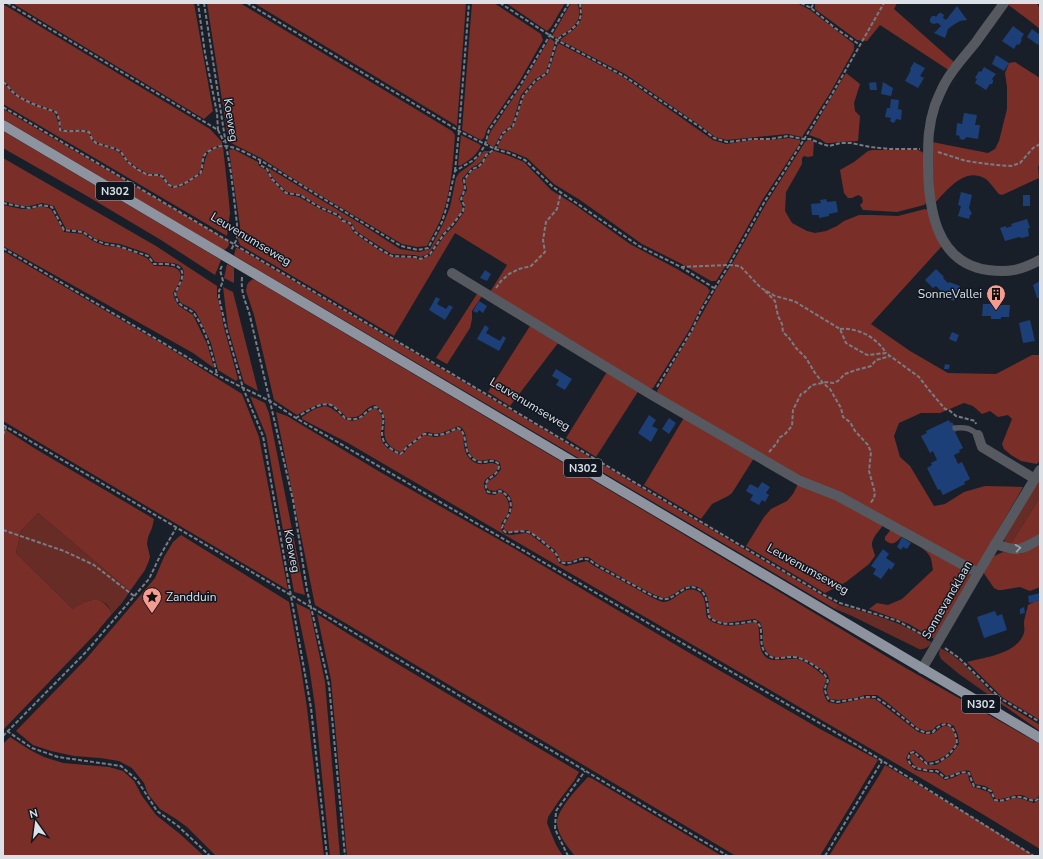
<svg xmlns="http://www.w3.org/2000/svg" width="1043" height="859" viewBox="0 0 1043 859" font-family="'Nunito Sans',sans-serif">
  <rect width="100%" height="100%" fill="#191f29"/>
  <g fill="#682c27">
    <path d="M1040,478V497L1010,545L1005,543L1004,539Z"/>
    <path d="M38,513L130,591L122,603L112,614C111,612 109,608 108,606C98,594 83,602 74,610L16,553L21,531Z"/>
    <path d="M839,605C871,614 905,622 932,643C928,647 924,650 919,649L852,616L835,609Z"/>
    <path d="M940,648C959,656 980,681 995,696L993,698L959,674L941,659L939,654Z"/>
  </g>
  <g fill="#792f28">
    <path d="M12,3H194L213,111L204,119Z"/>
    <path d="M207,3H240L452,131L455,135C453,163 451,195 440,221C436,229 431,238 427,246L417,247L402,244L305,186L261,158L229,142L228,138Z"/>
    <path d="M254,3H466L457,126Z"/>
    <path d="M472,3H494L541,34L543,40L519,82L487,129L484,138L481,140L462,130Z"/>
    <path d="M506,3H565L551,27L547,31Z"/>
    <path d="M571,3H578C578,7 580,12 579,16C577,27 565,32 557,38L552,36Z"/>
    <path d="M581,3H797L810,10L854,44V50L830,93L802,137L788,134L727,140L715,137L701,126L625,74L560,40C568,33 580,28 582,16C583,12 581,7 581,3Z"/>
    <path d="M815,3H897L894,9L955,63L950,71L880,25L867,41L857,40L815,9Z"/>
    <path d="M1007,3H1037L1040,10V29L1026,18L1007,4Z"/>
    <path d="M3,4L210,129L222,142V145C215,146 207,149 203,156C201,160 203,167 200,171C199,174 185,183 182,184C179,186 176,186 173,186L169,183L163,176L159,174H149L138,168L127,160L121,151L116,148L96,142L93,139L89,131C80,128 70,133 61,129C60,123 60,116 56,111C42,106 26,102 14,92C10,89 8,83 3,80Z"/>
    <path d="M550,38L555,42L546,72L534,80L521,95L512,125L502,132L494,147L488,144L487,141L491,131L522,85Z"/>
    <path d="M558,43L623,77L713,140L726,144L752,140H770L789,138L800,140V143L763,199L728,262L716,281H711L680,263L642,244L580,200L554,184L527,158L510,151L497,148L504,134L514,126L524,96L536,82L548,74Z"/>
    <path d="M1015,62L1040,78V165L1038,166L1039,178L1002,195L999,194C995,190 989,180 984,178C964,167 946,191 934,204L932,142L988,153L995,149L999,141L1007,109V87L1005,73L1009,63Z"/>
    <path d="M846,73L860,84L854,103L855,111L860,116L858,141L840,142L831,143H826L820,139L809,135Z"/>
    <path d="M3,83C7,86 10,91 14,94C26,103 41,107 55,113L58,122L60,130C70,134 78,129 88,132L92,140L95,143L115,150L120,153L126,161L137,169L148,175L159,176L162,178L172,188C184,187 183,185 193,179C195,178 199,176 201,174C203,172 203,168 204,165C206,153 210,148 223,147L229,202L230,213L227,236L3,104Z"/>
    <path d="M3,109L228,241L229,243C229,247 227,248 224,250L3,119Z"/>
    <path d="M3,131L221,260L215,275L161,240L87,196L3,148Z"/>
    <path d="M461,135L479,144L481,146C476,156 469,160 460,166L458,165Z"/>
    <path d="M808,140L814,141L813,156L808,157L804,156L802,158V164L786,192L785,211L792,223L807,231L815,233L826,231L837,226L844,221L859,215H872L898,216L925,209L928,210L942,246L871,324L910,351L948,373L996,374L1032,355H1040V460L1037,464L1021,461L1011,455L1004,449L1002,444L1012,419L1008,415L998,417L990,411L982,414L973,406L964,403L940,413H921L899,423L894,436L900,457L910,466L934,506L945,504L964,492L985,486L1023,487L977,567L800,478L659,395L657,391L693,330L716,289L732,264L767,202L805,142Z"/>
    <path d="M233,149L258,162L259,166L266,170L271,179L285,194L299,197L318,208L338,217L343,222L349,224L354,233L377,249L392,257L414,258L421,260L431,255L445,235L455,225L464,212L465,204L462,199L467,190L465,180L473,170L479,168L484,162L487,156L494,151L507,155L524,162L551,190L575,205L630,244L677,269L707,287L710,291L700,309L690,329L653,388L648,390L490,292L507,265L455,233L394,336L240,245L238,240L240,226L229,150Z"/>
    <path d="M873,150H918L924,153L927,202L924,205L897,212L863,210L860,205L863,202L862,197L858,195L852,198H848L844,193L840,170L854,162L868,151Z"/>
    <path d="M484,151H490L485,155L482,161L477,165L471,168L462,179L464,189L459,199L462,205V211L452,224L443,233L429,253L421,257L415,255L392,254L379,246L356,231L351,222L344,220L339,214L320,206L300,194L287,192L273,178L268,168L262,164L361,224L400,249L419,252L430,249L444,222L450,207L456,178L459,173L473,163Z"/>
    <path d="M3,158L156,246L217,286V296L220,307L224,328L238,379L236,381L218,370L211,343L201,322L196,312L189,307L181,303L178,298L176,293C182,283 192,265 172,263C166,262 161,263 155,262L149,254L120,244L105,242L94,238L84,231L74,230L66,229L54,206L42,203L30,206H23L3,201Z"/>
    <path d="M3,205L22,209H31L42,206L51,209L64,232L83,234L93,241L105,246L118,247L135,253L147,258L154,266C164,266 187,264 179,282C178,286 175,289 173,293L175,300L179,306L193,315L207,344L214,368L193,353L3,246Z"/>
    <path d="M236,248H238L823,596L839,605L835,609L235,256L234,255Z"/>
    <path d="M5,252L164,345L242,394L259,437L288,590L3,421V254Z"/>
    <path d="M227,264L234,268V283L224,278Z"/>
    <path d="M253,279L648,513L904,667L1040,744V775C1037,782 1043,790 1038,797C1034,803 1027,796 1021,795C1012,794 1004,800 996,799L992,790L985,786L975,784L970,771C960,769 955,775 946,776L938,769H925L916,767L911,761L910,757L911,754H914L926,765H936L950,756L959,744L958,735L954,726L948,723H942L936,726L933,730L926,731L918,728L888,703L877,695H865L855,698L838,700L830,699C826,692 826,688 830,681C829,679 828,676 828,675C823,669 806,659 799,657C787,654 772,663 765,649C762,644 763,637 763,631C762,628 761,625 760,622L755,619L725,623L715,620L710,617C708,606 711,593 698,587C683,581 674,598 664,598C661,598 658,595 655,595C636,586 617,574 598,564C595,562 591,558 588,557C580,555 572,564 561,561L555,550L532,533L527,530L512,532L506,531C504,529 504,528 504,526C505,522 506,523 507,520C516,507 514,495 500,489L495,491L489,490L487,487L486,483L496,476L501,469L500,463C500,462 496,460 495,460C486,457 480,466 471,455C464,446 470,432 459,426L441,433L436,434L428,432L424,433L405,447L403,451L400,452C369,438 398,419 375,405C361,408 365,420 346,417C328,395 318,404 297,415L274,400L254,315L246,291L247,285L249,282Z"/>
    <path d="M223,287L233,292L258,391L244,383L228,328Z"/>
    <path d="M477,294L482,296L472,311V319L470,328L447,364L436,358Z"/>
    <path d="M530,326L558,343L510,406L488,392Z"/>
    <path d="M607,372L639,390L596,457L566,438Z"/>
    <path d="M250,396L265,403L269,413L305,595L294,592L266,435Z"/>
    <path d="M326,406L331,408L338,413L344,419L353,421L360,419L371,410L375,408C389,418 377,430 382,441C385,448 393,452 400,455L404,453L407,449L424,435L435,437L442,436L458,429L463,433C464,444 463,455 474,462C476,463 480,465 483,464C490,464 490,461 498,465C498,479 476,474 487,494L495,495L500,492C510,498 511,508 506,517C505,518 502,522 502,522C501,524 501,527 501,529L504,534L511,535L526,533L531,535L553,552L556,557L559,563L566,566L587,561L594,566C608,573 621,581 635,588C642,592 655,600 663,602C675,603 683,584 697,591C707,595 705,609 707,618C722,630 738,625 755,622L758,624C760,633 758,643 762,652C769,666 785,657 797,659C804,660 824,674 827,680C821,689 823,694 828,702L838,704L866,698L875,699L918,732C923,733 929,736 934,733C942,729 940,723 952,728L955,735L956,744C948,754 941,761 927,762L922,756L914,750L909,752L906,758L908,763L915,770L925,772L936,773L945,780C947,779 950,779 952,778C958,776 961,772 968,774L969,780L973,787L989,792L994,801C1004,803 1006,800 1016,798C1022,798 1028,801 1034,803L1040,800V849L984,815L669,631L348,443L302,419V417C309,412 317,407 326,406Z"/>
    <path d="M276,412L287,416L380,472L510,546L681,648L820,729L878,760L820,856H736L315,605Z"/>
    <path d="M685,416L754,458L732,493L728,496L712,504L701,519L644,485Z"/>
    <path d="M3,428L34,448L154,519L152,528L148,537L147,544L150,557L148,563L145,570L130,591L38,513L21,531L16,553L73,609C83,603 97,593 107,606C109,608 111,612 112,614L100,628L98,631L3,730Z"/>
    <path d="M798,484L837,498L881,523L882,527C878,532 871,539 872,546C873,549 874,552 875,556L869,564L846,582L825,593L746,546L764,517L771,509L787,501L793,494Z"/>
    <path d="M1040,497V535L1023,544L1010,545Z"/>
    <path d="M892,528L969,571L971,576L934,639L909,624L899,620L869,609L877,603L888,605L902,599L933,570C932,565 932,559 929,555C923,546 910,541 902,536C897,542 892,547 885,540V537Z"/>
    <path d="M181,535L289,602L301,668L307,708L324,856H216L187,827L176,819L160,809L148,794L144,783L132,768L119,761L100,758L74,756L51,751L33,745L16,731L86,659L155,578L164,557L173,542Z"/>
    <path d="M1040,544V587L1030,591L1020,587L1002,590H998L994,588L983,572L994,556L1003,552L1021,554Z"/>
    <path d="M1040,599V720L1002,697L967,662C986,657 1017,654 1024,633C1025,629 1024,627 1024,624C1024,618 1027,611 1028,605Z"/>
    <path d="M296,603L310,610L325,682L340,856H330L315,706L309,666Z"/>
    <path d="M317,614L350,635L406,669L579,772L574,781L558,802L548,817L547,823L551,833L556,845L563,856H347L331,680Z"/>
    <path d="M995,696L1005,704L1040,725V731L993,698Z"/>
    <path d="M10,737L30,750L44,757L63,763L109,767L123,771L134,781L142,796L156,815L180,834L204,856H3V744Z"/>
    <path d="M885,765L987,826L1034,856H829L880,774Z"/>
    <path d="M588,777L593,779L722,856H575C568,847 558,836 557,823C557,809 579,787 588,777Z"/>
  </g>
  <g fill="#1c3f77">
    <path d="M957,6L967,20L960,21L953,25L948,29L945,38L934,33L941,26L938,23L933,24L930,22V19L932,16H935L936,17L939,13H941L944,15L943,18L946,20Z"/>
    <path d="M1013,26L1024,34L1021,39L1022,40L1019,45L1017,44L1014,49L1002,41Z"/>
    <path d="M1032,29L1040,35V41L1038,45L1027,37Z"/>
    <path d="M996,55L1009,63L1004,71L992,64Z"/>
    <path d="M914,62L925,68L920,76L924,78L918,88L905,81L911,70L910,69Z"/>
    <path d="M984,67L996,74L992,79L993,80V82L992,84H990L986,90L975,83L977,79L975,78L979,71L981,72Z"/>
    <path d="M876,82L877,90H870L869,83Z"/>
    <path d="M883,82L893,88L891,96L881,94Z"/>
    <path d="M891,99L899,100L898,109L902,110L901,120L896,119L895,122L893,123L890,121L891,118L885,117L887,108H890Z"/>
    <path d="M964,113L977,115L975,125H980L978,139L966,137L965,139L962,140L959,138L960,136L956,135L957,123L962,124Z"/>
    <path d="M961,192L972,195L969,208L972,214L970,215L969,219L958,216L961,206L958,205Z"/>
    <rect x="1023" y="195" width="7" height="11"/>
    <path d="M826,199L827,202L836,201L838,212L829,214V216L819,218V215H812L811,204L821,203L820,200Z"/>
    <path d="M1027,219L1030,228H1028L1029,236L1022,238L1019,237L1005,241L1000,228L1006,226V228L1012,226L1011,224Z"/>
    <path d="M936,269L944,277L943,278L948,283L949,282L960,286L954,301L943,296L944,294L936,286L933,288L925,280Z"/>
    <path d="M485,270L491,274L487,281L480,278Z"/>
    <path d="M1040,281V301L1039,298H1037L1033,285Z"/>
    <path d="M436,297L440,299L437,304L446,309L449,305L453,307L445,320L429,310Z"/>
    <path d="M479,301L487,306L483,313L479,310L477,313L473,311Z"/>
    <path d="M993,302H999V305H1010L1009,317H1001V319H991V316H982L983,304H993Z"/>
    <path d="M1030,320L1035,341L1023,343L1019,323Z"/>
    <path d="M485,325L489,328L486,333L500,341L503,336L506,338L499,351L477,339Z"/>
    <path d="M952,332L959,335L956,342L949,339Z"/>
    <path d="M945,364L950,365L949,369H944Z"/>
    <path d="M556,369L572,379L565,390L556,385L559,380L552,376Z"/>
    <path d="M649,415L656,420L652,426L658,429L651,442L638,433Z"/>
    <path d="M669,418L676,423L669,434L662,429Z"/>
    <path d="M949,420L950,423L952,422L957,431L955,432L963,448L959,450L960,452L954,455L958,464L962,462L970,479L964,482L965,484L943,495L940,489L938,490L927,468L932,465L931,463L937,460L933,451L930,453L921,436L927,433L926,431Z"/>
    <path d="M762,482L770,487L766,493L769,495L765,502L762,500L759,505L750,500L753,495L746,491L750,484L758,488Z"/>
    <path d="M902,537L911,543L907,549L903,547L901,550L897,547Z"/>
    <path d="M883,549L889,554L886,558L895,564L891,570L889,568L881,579L873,574L876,569L871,566Z"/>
    <path d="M1040,593V601L1029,603L1028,596Z"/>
    <path d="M1024,607L1025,613L1020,614V609Z"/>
    <path d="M995,611L997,616L1002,614L1007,630L984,638L977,617Z"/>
  </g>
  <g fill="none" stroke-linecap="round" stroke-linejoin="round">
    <g stroke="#777c85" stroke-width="2" stroke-dasharray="4 2" stroke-linecap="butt">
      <path d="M7,3L218,130L217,113L205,53L198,3"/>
      <path d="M204,3L226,145L231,173L237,224V239L231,250"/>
      <path d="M247,3L459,131L495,149L509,153L525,160L553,187L639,246L681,267L714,288"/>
      <path d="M500,3L557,40L624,76L700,127L714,138L727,142L752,139H770L788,136L804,139H810L822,144L829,146L841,143H851L870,147L890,149H920"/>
      <path d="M801,3L811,8L835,28L860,45"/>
      <path d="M811,8L814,3"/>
      <path d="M3,82C7,84 10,90 14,93C26,103 42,107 56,112C59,117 60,124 60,130C70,133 79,129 89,132L92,139L96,143L116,149L121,152L127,161L137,169L148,175H159L163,177L168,184L173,187C184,186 190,179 200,174C203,168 202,161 204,156C205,154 208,151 211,150C226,139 245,153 260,160L401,246L418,250L428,248L442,222L447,206L455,171L472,161L479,155L485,145L489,130L521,84L569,3"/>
      <path d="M3,107L824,595L840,603L898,621L930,639"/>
      <path d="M218,130L224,142"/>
      <path d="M938,152L966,161L996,165L1011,166L1020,163L1033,148L1040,144"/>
      <path d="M260,160V165L267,169L272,179L286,193L300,195L319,207L338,215L343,221L350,223L355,232L378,248L392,256L415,257L421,259L430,254L444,234L453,224L463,211L464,205L461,199L465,189L464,180L472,169L478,167L483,162L486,155L495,149L503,133L513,126L523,96L535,81L547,73L557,40L563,35L570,31L578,23L581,15L580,3"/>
      <path d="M455,171L459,131L469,3"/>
      <path d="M3,203L23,207L30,208L42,205L52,207L64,230L83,232L93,239L105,244L118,246L148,256L154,264C166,264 188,262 181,281C179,285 177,289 175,293C176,297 177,302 180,304C185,309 191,309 195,315C207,332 212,354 217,374"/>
      <path d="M3,248L217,375L270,401L296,418L857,745L1034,856"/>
      <path d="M222,266L220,270L223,281L219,291V298L226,328L243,388L263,436L291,596L311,708L327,856"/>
      <path d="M681,267L729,265L740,266L761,288L775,296L794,301L840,329L846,343L867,355L886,353L919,377L929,390L945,409L949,410L956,416L975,421L976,424"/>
      <path d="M242,277C241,292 244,298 249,312L293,500L307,590L329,685L345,856"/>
      <path d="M496,288L501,281L509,274L519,269L531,266L545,252L543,240L546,222L557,209L561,192"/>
      <path d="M765,291L775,301L778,316L782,324L783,332L789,338L796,348L806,358L815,373L823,383L830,389L841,408L843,417L850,422L855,431L868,445L871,452L869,471L875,493L874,498L870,504"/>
      <path d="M840,329C858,327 877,338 886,353"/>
      <path d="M657,387L692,330L701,310L729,265L765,201L785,170L832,94L884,3"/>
      <path d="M296,418C304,413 321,401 331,405C337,408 341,414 345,418C349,419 355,420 359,418C365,415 367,409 376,407C390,417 379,427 383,439C385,446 394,451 400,454L403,452L406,448L424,434C428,434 431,435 435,435C443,436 451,430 458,428C468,433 463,448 470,456C473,460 479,463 484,462C486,462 488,461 490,461C494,460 496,462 499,464C500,479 479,476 488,492L495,493L500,491C512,496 514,508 506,519C504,523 503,524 502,528L505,532C512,533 521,530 528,532C535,534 548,546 553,551C557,554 558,558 560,562C573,566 578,557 586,559C589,559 592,562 595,564C608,572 622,579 635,586C644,591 653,597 663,599C674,601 683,583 696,588C709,593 707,607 709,617C722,628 739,623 755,621L758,623C760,626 761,628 761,632C762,639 760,646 765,652C774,663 783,656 794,657C804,658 825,670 828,681C823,689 825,692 829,700L837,702L856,699L865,697H875L887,705L917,729L926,733L933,732C947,716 956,727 957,744C949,755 942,763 927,764L914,752L910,753C902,769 927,771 937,771L945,778C953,777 960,770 969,773L971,779L974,786L984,788L991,791L995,800C1002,802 1008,798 1015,797C1022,796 1028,800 1035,801L1040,798"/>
      <path d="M3,425L311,607L728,856"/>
      <path d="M3,435L6,427"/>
      <path d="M769,452L777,443L779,438L785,434L792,426L793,410L801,394L805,392L812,385L827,382L833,383L838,381L845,374L856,370L868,367L871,366L876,360L880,359L890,356"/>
      <path d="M3,530L64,551L94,565L134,596"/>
      <path d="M945,648L959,658L1000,698L1040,722"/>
      <path d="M7,731L32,748L58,757L121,766L137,780L157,811L178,826L210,856"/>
      <path d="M3,736L86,652L149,579L160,556L176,528"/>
      <path d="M1040,779V780"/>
      <path d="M568,856L555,829L556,811L585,771"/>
      <path d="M825,856L882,761"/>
    </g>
    <path stroke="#56595f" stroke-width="5.5" d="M955,428C966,427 970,428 978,435"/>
    <g stroke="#56595f" stroke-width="10">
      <path d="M1004,3C995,16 985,29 976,42C965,56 953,68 945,83C941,90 938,98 935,105C928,126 928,141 928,162C928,206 935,263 988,270C1009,273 1021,270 1040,260"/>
      <path d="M452,273L652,395L800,481L838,496L978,573"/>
      <path d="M978,435L982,447L1035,479"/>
      <path d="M995,544C1019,552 1019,551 1040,539"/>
      <path d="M922,669L978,573L1040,470"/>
    </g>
    <path stroke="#8d949f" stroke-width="10" d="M3,125L1040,738"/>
  </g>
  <defs><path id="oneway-chevron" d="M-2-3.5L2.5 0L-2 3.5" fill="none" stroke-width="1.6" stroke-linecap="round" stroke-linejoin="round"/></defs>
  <use stroke="#a0a4aa" href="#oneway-chevron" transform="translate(1018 548) rotate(-8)"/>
  <defs>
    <g id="building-pin" transform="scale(1)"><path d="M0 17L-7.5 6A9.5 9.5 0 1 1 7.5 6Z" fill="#f59c91" stroke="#101620"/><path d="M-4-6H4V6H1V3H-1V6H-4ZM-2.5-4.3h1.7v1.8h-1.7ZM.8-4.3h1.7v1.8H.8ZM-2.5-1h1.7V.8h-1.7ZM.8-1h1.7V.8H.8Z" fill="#111"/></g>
    <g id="sight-pin" transform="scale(1)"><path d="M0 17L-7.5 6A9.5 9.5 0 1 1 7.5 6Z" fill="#f59c91" stroke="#101620"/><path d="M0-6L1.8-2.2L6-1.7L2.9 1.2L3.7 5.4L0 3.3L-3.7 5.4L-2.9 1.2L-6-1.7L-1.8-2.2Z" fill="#111"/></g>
  </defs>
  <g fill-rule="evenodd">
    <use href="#building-pin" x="996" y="294"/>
    <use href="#sight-pin" x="152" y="597"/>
  </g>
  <g text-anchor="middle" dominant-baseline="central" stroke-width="3" stroke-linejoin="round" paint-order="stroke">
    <g fill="#101620" stroke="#9fa4ac" stroke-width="1">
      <rect x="96" y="182" width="38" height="18" rx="3"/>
      <rect x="564" y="459" width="38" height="18" rx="3"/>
      <rect x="962" y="695" width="38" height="18" rx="3"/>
    </g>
    <g font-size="11" font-weight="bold" fill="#dce1e8">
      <text x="115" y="191">N302</text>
      <text x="583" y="468">N302</text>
      <text x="981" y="704">N302</text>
    </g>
    <g font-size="12" fill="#dce1e8" stroke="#101620">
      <text transform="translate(231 120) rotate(81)">Koeweg</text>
      <text transform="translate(251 239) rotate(31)">Leuvenumseweg</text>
      <text transform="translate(530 404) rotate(31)">Leuvenumseweg</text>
      <text transform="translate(292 551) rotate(79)">Koeweg</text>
      <text transform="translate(808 569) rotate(29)">Leuvenumseweg</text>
      <text transform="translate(947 600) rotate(-60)">Sonnevancklaan</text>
    </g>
    <g font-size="12" fill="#dce1e8" stroke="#101620" text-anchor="end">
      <text x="982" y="294">SonneVallei</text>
      <text x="166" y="597" text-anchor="start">Zandduin</text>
    </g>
  </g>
  <rect width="1043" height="859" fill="none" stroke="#dce1e8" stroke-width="8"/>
  <g transform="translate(36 823) rotate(346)" stroke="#101620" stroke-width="3" paint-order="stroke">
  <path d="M0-3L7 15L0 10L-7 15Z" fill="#dce1e8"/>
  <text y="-6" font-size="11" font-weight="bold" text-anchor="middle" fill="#dce1e8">N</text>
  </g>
</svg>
